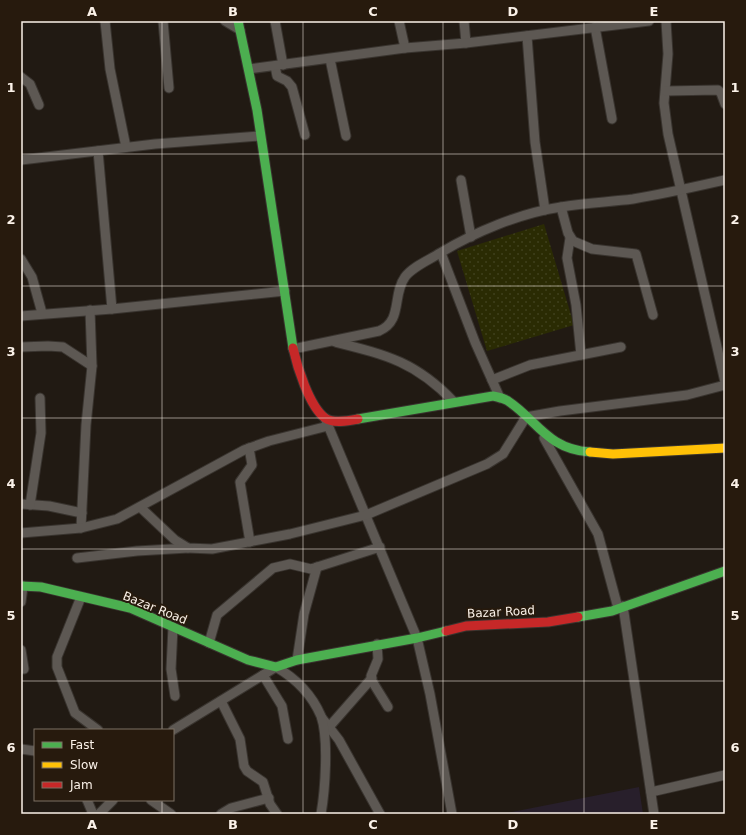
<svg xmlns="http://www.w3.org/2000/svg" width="746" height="835" viewBox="0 0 746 835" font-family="'DejaVu Sans',sans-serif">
  <defs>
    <pattern id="park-dots" width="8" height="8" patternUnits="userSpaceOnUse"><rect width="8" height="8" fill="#2a2b03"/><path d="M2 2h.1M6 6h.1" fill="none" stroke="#3f401c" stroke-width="1.8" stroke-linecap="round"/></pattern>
  </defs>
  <rect width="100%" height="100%" fill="#211a13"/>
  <path fill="#281f2b" d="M639,787L643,814H502Z"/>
  <path fill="url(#park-dots)" d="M544,224L574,325L487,351L457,251Z"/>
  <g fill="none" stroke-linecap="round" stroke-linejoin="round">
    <g stroke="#39342f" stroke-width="11">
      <g id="street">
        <path d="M105,21L110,69L126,147"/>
        <path d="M163,21L169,88"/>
        <path d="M225,21L240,30"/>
        <path d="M275,21L283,65"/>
        <path d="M399,21L405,48"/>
        <path d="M464,21L466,43"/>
        <path d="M666,21L668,54L664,103L668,134L725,382"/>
        <path d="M595,27L612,119"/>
        <path d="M527,36L535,142L545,210"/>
        <path d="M330,59L346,136"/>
        <path d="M275,66L277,76L287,81L292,87L305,135"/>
        <path d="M249,69L405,48L466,43L649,21"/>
        <path d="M21,77L30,84L39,105"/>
        <path d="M666,91L718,90L721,93L725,104"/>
        <path d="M98,151L112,309"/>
        <path d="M21,160L155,144L260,136"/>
        <path d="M461,180L471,237"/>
        <path d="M561,207L568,233L573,241L592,249L636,254L653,315"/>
        <path d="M570,238L567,258L576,305L581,355"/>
        <path d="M441,253L475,342L500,398"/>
        <path d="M21,259L32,277L42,313"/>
        <path d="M21,316L112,309L285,291"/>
        <path d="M335,342C387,355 416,362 454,402"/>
        <path d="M21,347L48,346L63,347L92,366"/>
        <path d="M293,349L379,331C403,321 392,295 405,277C412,267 429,260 440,253C475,232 520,213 561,207C585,203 609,202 633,199C664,194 694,187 725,180"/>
        <path d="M492,380L530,365L621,347"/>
        <path d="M325,418L417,638L430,694L452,814"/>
        <path d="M544,438L598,534L618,608"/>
        <path d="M249,448L252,465L240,482L250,542"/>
        <path d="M21,504L49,506L82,513"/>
        <path d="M30,505L41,433L40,398"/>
        <path d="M140,507L175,540L188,548L212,549L290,534L366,515L487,464L503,454L526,417L560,411L687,395L725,385"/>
        <path d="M81,528L86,425L92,366L90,310"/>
        <path d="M21,533L81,528L117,519L244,450L269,441L328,426"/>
        <path d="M77,558L137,551L188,548"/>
        <path d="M81,597L57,657V667L75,713L98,730"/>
        <path d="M21,602L23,586"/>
        <path d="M623,606L654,814"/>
        <path d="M173,627L171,669L175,696"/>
        <path d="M209,643L217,615L273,568L290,564L311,569L380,547"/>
        <path d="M377,644L378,659L371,676L372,681L388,707"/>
        <path d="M21,650L24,669"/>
        <path d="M297,660L304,614L317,567"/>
        <path d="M263,675L282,706L288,739"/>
        <path d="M221,701L240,739L244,766L247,771L263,782L270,804L277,814"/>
        <path d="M322,718L339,740L380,814"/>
        <path d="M329,727L372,678"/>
        <path d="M173,730L276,667C295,678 312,695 321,716C329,739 325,791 321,814"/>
        <path d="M21,749L35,751"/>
        <path d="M651,792L725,775"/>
        <path d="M87,800L93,814"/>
        <path d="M151,800L171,814"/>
        <path d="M99,814L113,800"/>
        <path d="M221,814L231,808L269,798"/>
      </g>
    </g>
    <g stroke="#39342f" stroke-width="11">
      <g id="fast">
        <path d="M238,21L257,110L293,348"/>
        <path d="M358,419L493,396C498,397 504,398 508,401C537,420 547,449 590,452"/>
        <path d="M21,586L41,587L130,608L248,660L276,667L297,660L417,638L446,631"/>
        <path d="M578,617L612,611L725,571"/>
      </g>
    </g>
    <g stroke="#39342f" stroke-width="11">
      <path id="slow" d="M590,452L613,454L725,448"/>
    </g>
    <g stroke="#39342f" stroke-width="11">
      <g id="jam">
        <path d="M293,348C297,366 309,406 325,418C333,424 348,421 358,419"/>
        <path d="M446,631L466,626L548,622L578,617"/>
      </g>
    </g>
    <use href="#street" stroke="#5d5853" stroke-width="9"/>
    <use href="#fast" stroke="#4caf50" stroke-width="9"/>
    <use href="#slow" stroke="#ffc107" stroke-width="9"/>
    <use href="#jam" stroke="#c62828" stroke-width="9"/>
  </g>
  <path fill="none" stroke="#fbf2e9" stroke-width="1" stroke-opacity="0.55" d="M162,21V730M303,21V814M443,21V814M584,21V814M21,154H725M21,286H725M21,418H725M21,549H725M21,681H725M162,800V814"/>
  <g text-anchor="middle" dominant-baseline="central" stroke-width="4" stroke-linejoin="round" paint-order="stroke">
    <g font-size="12" fill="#fbf2e9" stroke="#271a0d">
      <text transform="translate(155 608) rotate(22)">Bazar Road</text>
      <text transform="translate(501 612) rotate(-3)">Bazar Road</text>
    </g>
  </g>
  <rect width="746" height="835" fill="none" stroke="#271a0d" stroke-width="44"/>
  <rect x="34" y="729" width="140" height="72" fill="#271a0d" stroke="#7c7065"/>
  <rect x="42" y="742" width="20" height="6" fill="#4caf50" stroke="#7c7065"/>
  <text x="70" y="749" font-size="12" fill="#fbf2e9">Fast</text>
  <rect x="42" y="762" width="20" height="6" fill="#ffc107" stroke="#7c7065"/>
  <text x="70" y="769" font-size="12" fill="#fbf2e9">Slow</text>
  <rect x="42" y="782" width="20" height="6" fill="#c62828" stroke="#7c7065"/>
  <text x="70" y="789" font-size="12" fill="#fbf2e9">Jam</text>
  <rect x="22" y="22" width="702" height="791" fill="none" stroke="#fbf2e9" stroke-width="1.5"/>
  <g font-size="13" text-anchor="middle" font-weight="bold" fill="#fbf2e9">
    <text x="92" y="16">A</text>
    <text x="233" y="16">B</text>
    <text x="373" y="16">C</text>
    <text x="513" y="16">D</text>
    <text x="654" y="16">E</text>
    <text x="11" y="92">1</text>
    <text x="735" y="92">1</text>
    <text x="11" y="224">2</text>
    <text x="735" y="224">2</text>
    <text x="11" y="356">3</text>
    <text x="735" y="356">3</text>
    <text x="11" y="488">4</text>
    <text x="735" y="488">4</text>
    <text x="11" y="620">5</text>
    <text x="735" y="620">5</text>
    <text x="11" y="752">6</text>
    <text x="735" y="752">6</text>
    <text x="92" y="829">A</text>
    <text x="233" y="829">B</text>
    <text x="373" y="829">C</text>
    <text x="513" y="829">D</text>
    <text x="654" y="829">E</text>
  </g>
</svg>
